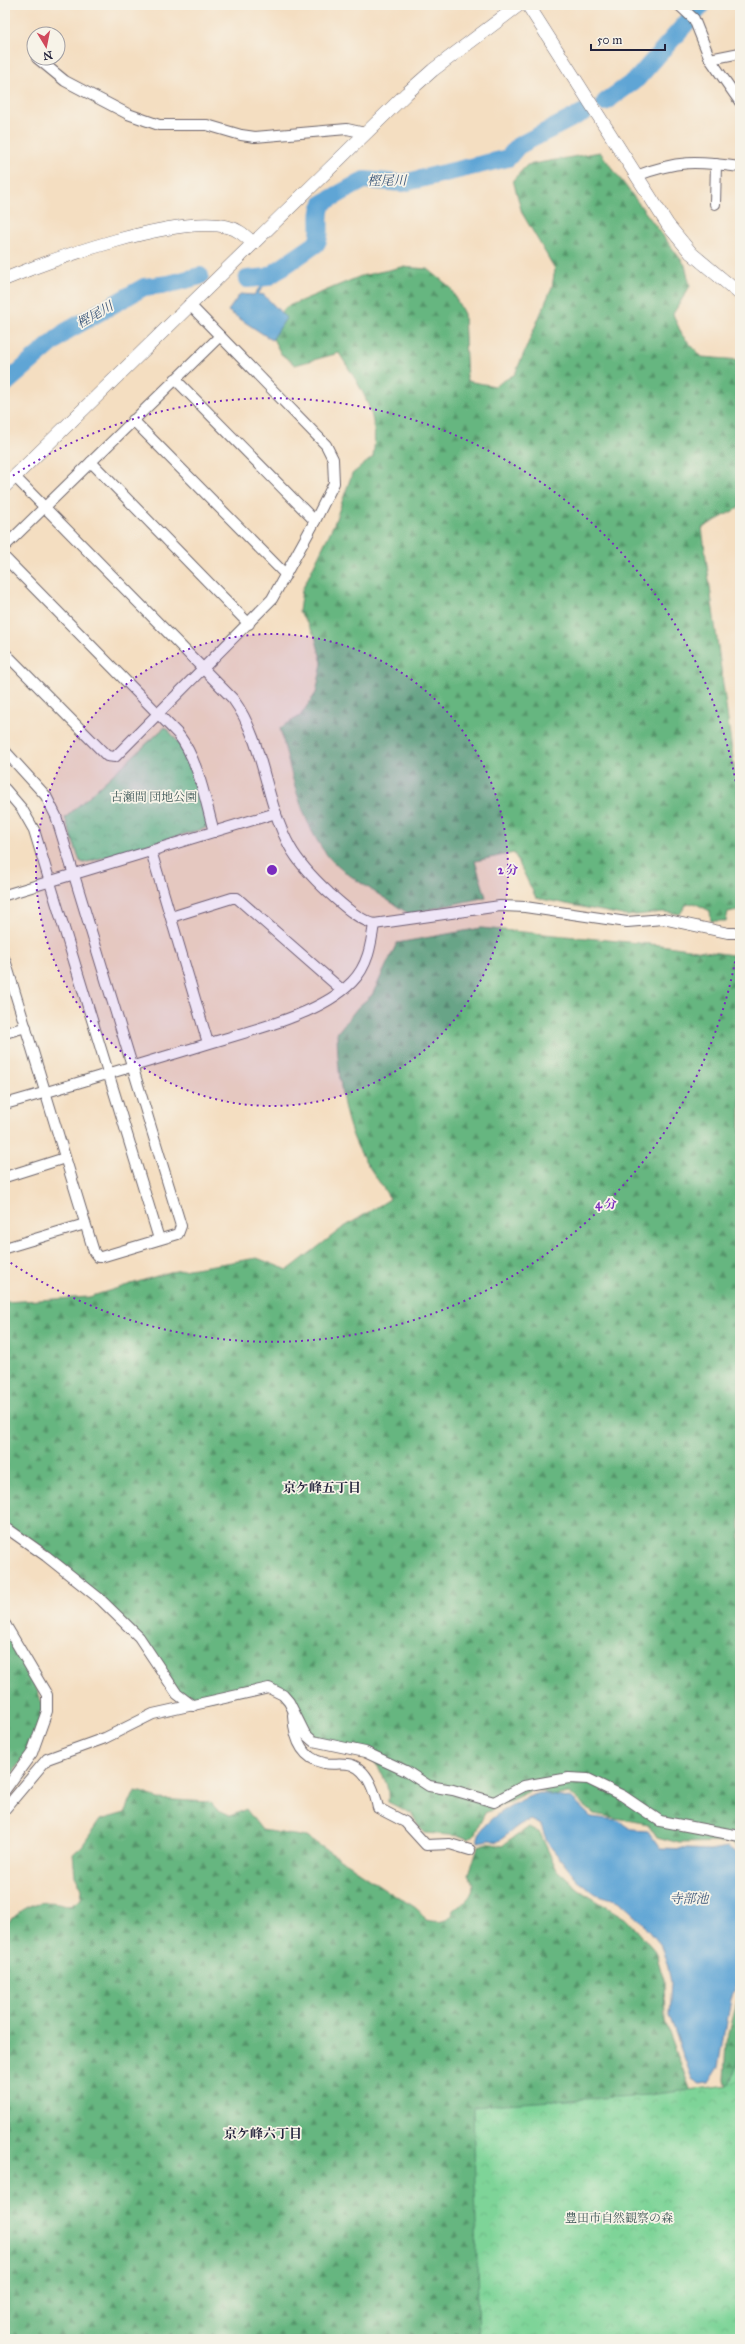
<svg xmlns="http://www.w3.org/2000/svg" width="745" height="2344" viewBox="0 0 745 2344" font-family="'IM FELL Great Primer','Noto Serif JP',serif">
  <defs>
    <pattern id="forest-firs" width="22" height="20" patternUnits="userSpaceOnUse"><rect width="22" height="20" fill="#66b680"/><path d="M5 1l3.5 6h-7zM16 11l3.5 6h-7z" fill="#54946a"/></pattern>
    <pattern id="park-crowns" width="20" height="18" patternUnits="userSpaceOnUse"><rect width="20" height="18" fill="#7ed498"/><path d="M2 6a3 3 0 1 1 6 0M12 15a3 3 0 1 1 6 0" fill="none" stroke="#6db684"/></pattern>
  </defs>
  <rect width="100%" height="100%" fill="#f7f3e8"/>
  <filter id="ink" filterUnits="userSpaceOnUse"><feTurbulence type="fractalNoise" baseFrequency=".025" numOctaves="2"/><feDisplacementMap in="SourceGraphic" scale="8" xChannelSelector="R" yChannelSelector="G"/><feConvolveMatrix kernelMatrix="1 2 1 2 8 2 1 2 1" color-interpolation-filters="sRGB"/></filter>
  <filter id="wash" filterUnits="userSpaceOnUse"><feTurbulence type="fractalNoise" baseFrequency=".012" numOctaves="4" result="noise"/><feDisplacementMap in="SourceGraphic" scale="16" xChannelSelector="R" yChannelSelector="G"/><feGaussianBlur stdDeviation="0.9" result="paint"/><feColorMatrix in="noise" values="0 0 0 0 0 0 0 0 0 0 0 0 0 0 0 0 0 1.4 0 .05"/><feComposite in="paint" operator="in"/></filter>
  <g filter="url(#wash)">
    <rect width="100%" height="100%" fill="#f4dec1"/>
    <g fill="url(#forest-firs)" stroke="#446c5e">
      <path d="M600,152L685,265L690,286L673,314L682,335L702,357L740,360V507L702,528L740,810V910L728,912L726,921H711L710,911L694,903L686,905L680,914L663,912L627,916L536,898L514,853L475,861L486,897L409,914C387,899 362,885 341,869C303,839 291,771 280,728L300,716L316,693L322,663L315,636L299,611L302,590L334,524L352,474L373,457C380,413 362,390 339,353L295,365L281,354L271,335L273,322L286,307L361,276L402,267L428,269L450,287L464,314L467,381L495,386L515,374L552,287L555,269L522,213L513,180L527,165Z"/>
      <path d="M481,928L660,945L740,956V1849L732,1842L679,1843L657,1837L648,1824L594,1814L569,1793L553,1796L536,1788L485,1813L474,1835L469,1839L460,1836L425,1833L419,1827L412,1814L388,1802C390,1777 377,1773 372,1753L314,1739L277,1687L196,1702L179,1693L150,1646L66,1567L25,1535L5,1525V1302L89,1297L170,1272L257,1258L288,1270L341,1229L390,1199C379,1180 363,1161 355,1141C341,1108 338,1069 337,1033L358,1007L372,995L397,943Z"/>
      <path d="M5,1629C15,1650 40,1686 42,1707C45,1731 18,1765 5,1784Z"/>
      <path d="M135,1791L145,1793L158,1799L209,1802L218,1810L231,1816L246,1809L262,1830L307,1837L400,1899C411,1904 420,1909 426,1920C435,1922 444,1923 452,1916L453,1910C467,1901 479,1892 469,1875L478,1846L488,1843L502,1846L529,1827L540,1833L557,1870L579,1890L628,1920L655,1951L664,1979L665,2021L700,2116L690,2339H5V1926C22,1904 43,1897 70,1906L81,1899L82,1889L75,1876L73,1854L82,1846L100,1820L125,1813Z"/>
      <path d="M740,1989V2142L725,2079L727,2042Z"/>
    </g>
    <g fill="url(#park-crowns)" stroke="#507b6a">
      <path d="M165,727C192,753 198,791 209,824L206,828L84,863L80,861L65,818Z"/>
      <path d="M740,2054V2339H479L473,2106L649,2095L729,2085Z"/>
    </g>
    <g fill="#5fa5d5" stroke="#406488">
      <path d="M265,280L267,281L258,294L264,295L286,318L272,340L228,311L240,294L254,295Z"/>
      <path d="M540,1793L572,1799L591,1817L617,1820L632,1830L648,1831L660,1848L711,1850L728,1847L740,1856V1978L731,1999L719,2067L709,2083L700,2084L692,2079L669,2015L671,1983L668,1966L660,1944L640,1920L619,1901L596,1894L577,1880L547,1842L541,1825L531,1820C517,1823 509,1835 497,1842L490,1840L478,1842C475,1822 523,1797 540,1793Z"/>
    </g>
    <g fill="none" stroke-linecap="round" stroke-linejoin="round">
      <g stroke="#5fa5d5" stroke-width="18">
        <path d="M605,102L637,79L702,5"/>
        <path d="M247,279L268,277L316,244C324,232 315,216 323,203L364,180L403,183L508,158L518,146L586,111"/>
        <path d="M5,384L65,332L144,287L169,284L200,276"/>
      </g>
    </g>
  </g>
  <g filter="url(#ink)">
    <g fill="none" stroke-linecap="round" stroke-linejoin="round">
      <g stroke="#6c646a" stroke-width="12">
        <g id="minor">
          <path d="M679,5L694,19L710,59L740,102"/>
          <path d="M37,58L65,81L128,114L159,125H207L241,135L255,137L347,129L365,133"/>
          <path d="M710,59L740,53"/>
          <path d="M636,176C678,160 696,161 740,167"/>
          <path d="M715,204L716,164"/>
          <path d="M175,379L315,521"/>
          <path d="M133,420L286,575"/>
          <path d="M91,462L249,624"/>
          <path d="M15,477L233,699C265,743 264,800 290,847C300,865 314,879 329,893C343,905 356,918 374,924L500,906L525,907L627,922L663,919L728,933H740"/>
          <path d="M5,546L220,336"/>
          <path d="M5,558L178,734C199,761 205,800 214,832"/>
          <path d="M5,653L107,756L115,757L272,599L315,521L334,483L333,459L326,445L189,304"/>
          <path d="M5,751L46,796L56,816L181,1226L178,1234L101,1257H98L94,1252L5,960"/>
          <path d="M5,789L22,809L34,830L159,1239"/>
          <path d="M151,851L208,1043"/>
          <path d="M5,895L276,813"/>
          <path d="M171,917L232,898H237L342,990"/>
          <path d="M5,1033L26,1027"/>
          <path d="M5,1104C69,1086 133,1066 197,1047C243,1032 318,1017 352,982C368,966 371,945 374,924"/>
          <path d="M5,1177L65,1158"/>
          <path d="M5,1248L85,1224"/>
          <path d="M5,1527L46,1556L100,1599L139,1637L177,1694L193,1706"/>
          <path d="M5,1624L47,1695V1711L32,1753L5,1790"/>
          <path d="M293,1715C294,1736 300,1758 324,1763C332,1765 343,1762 352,1765C369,1771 375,1793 378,1808L405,1822L426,1845L450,1844L470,1850"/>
          <path d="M5,1809L47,1759L105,1738L153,1714L269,1688L283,1695L289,1702L305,1734L313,1741L365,1752L406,1771L429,1786L453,1790L494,1802L524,1786L569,1778L588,1779L623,1796L660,1821L740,1836"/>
        </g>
      </g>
      <g stroke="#6c646a" stroke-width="14">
        <g id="tertiary">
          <path d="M528,5L668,225L691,253L740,294"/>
          <path d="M5,279C53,259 178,214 228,227C238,229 245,236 253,243"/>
          <path d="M5,486L407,93L433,70L519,5"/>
        </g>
      </g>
      <use href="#minor" stroke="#fff" stroke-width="10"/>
      <use href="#tertiary" stroke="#fff" stroke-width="13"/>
    </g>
  </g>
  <circle cx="272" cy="870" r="236" fill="#7b2cbf" fill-opacity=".12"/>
  <g fill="none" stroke="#7b2cbf" stroke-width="2" stroke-dasharray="2 4">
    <circle cx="272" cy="870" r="236"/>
    <path d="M740 932A472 472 0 0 1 8 1261M8 479A472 472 0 0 1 740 808"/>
  </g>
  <g text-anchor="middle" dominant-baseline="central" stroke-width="3.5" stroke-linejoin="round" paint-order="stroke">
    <g font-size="12" fill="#3e5757" stroke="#f7f3e8">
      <text x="154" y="797">古瀬間 団地公園</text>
      <text x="619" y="2218">豊田市自然観察の森</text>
    </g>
    <g font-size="13" font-style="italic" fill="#3a5679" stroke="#f7f3e8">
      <text transform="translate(387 181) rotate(-1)">樫尾川</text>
      <text transform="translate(95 315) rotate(-30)">樫尾川</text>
      <text x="689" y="1899">寺部池</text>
    </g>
    <g font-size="13" font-weight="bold" fill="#22223b" stroke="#f7f3e8">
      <text x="322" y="1488">京ケ峰五丁目</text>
      <text x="263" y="2134">京ケ峰六丁目</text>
    </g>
  </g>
  <circle cx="272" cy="870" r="6" fill="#7b2cbf" stroke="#f7f3e8" stroke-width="2"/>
  <g font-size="12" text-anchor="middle" font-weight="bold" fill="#7b2cbf" stroke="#f7f3e8" stroke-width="3.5" stroke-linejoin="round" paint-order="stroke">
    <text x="508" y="874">2 分</text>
    <text x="606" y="1208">4 分</text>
  </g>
  <rect width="745" height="2344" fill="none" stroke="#f7f3e8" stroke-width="20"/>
  <g transform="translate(46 46) rotate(170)"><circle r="19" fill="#f7f3e8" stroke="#a29fa3"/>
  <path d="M0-3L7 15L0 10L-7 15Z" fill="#d1495b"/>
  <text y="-6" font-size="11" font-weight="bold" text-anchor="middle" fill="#22223b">N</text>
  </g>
  <path d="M591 44v6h74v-6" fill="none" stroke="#22223b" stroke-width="2"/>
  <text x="597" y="44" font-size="12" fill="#22223b" stroke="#f7f3e8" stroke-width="3" paint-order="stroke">50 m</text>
</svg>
